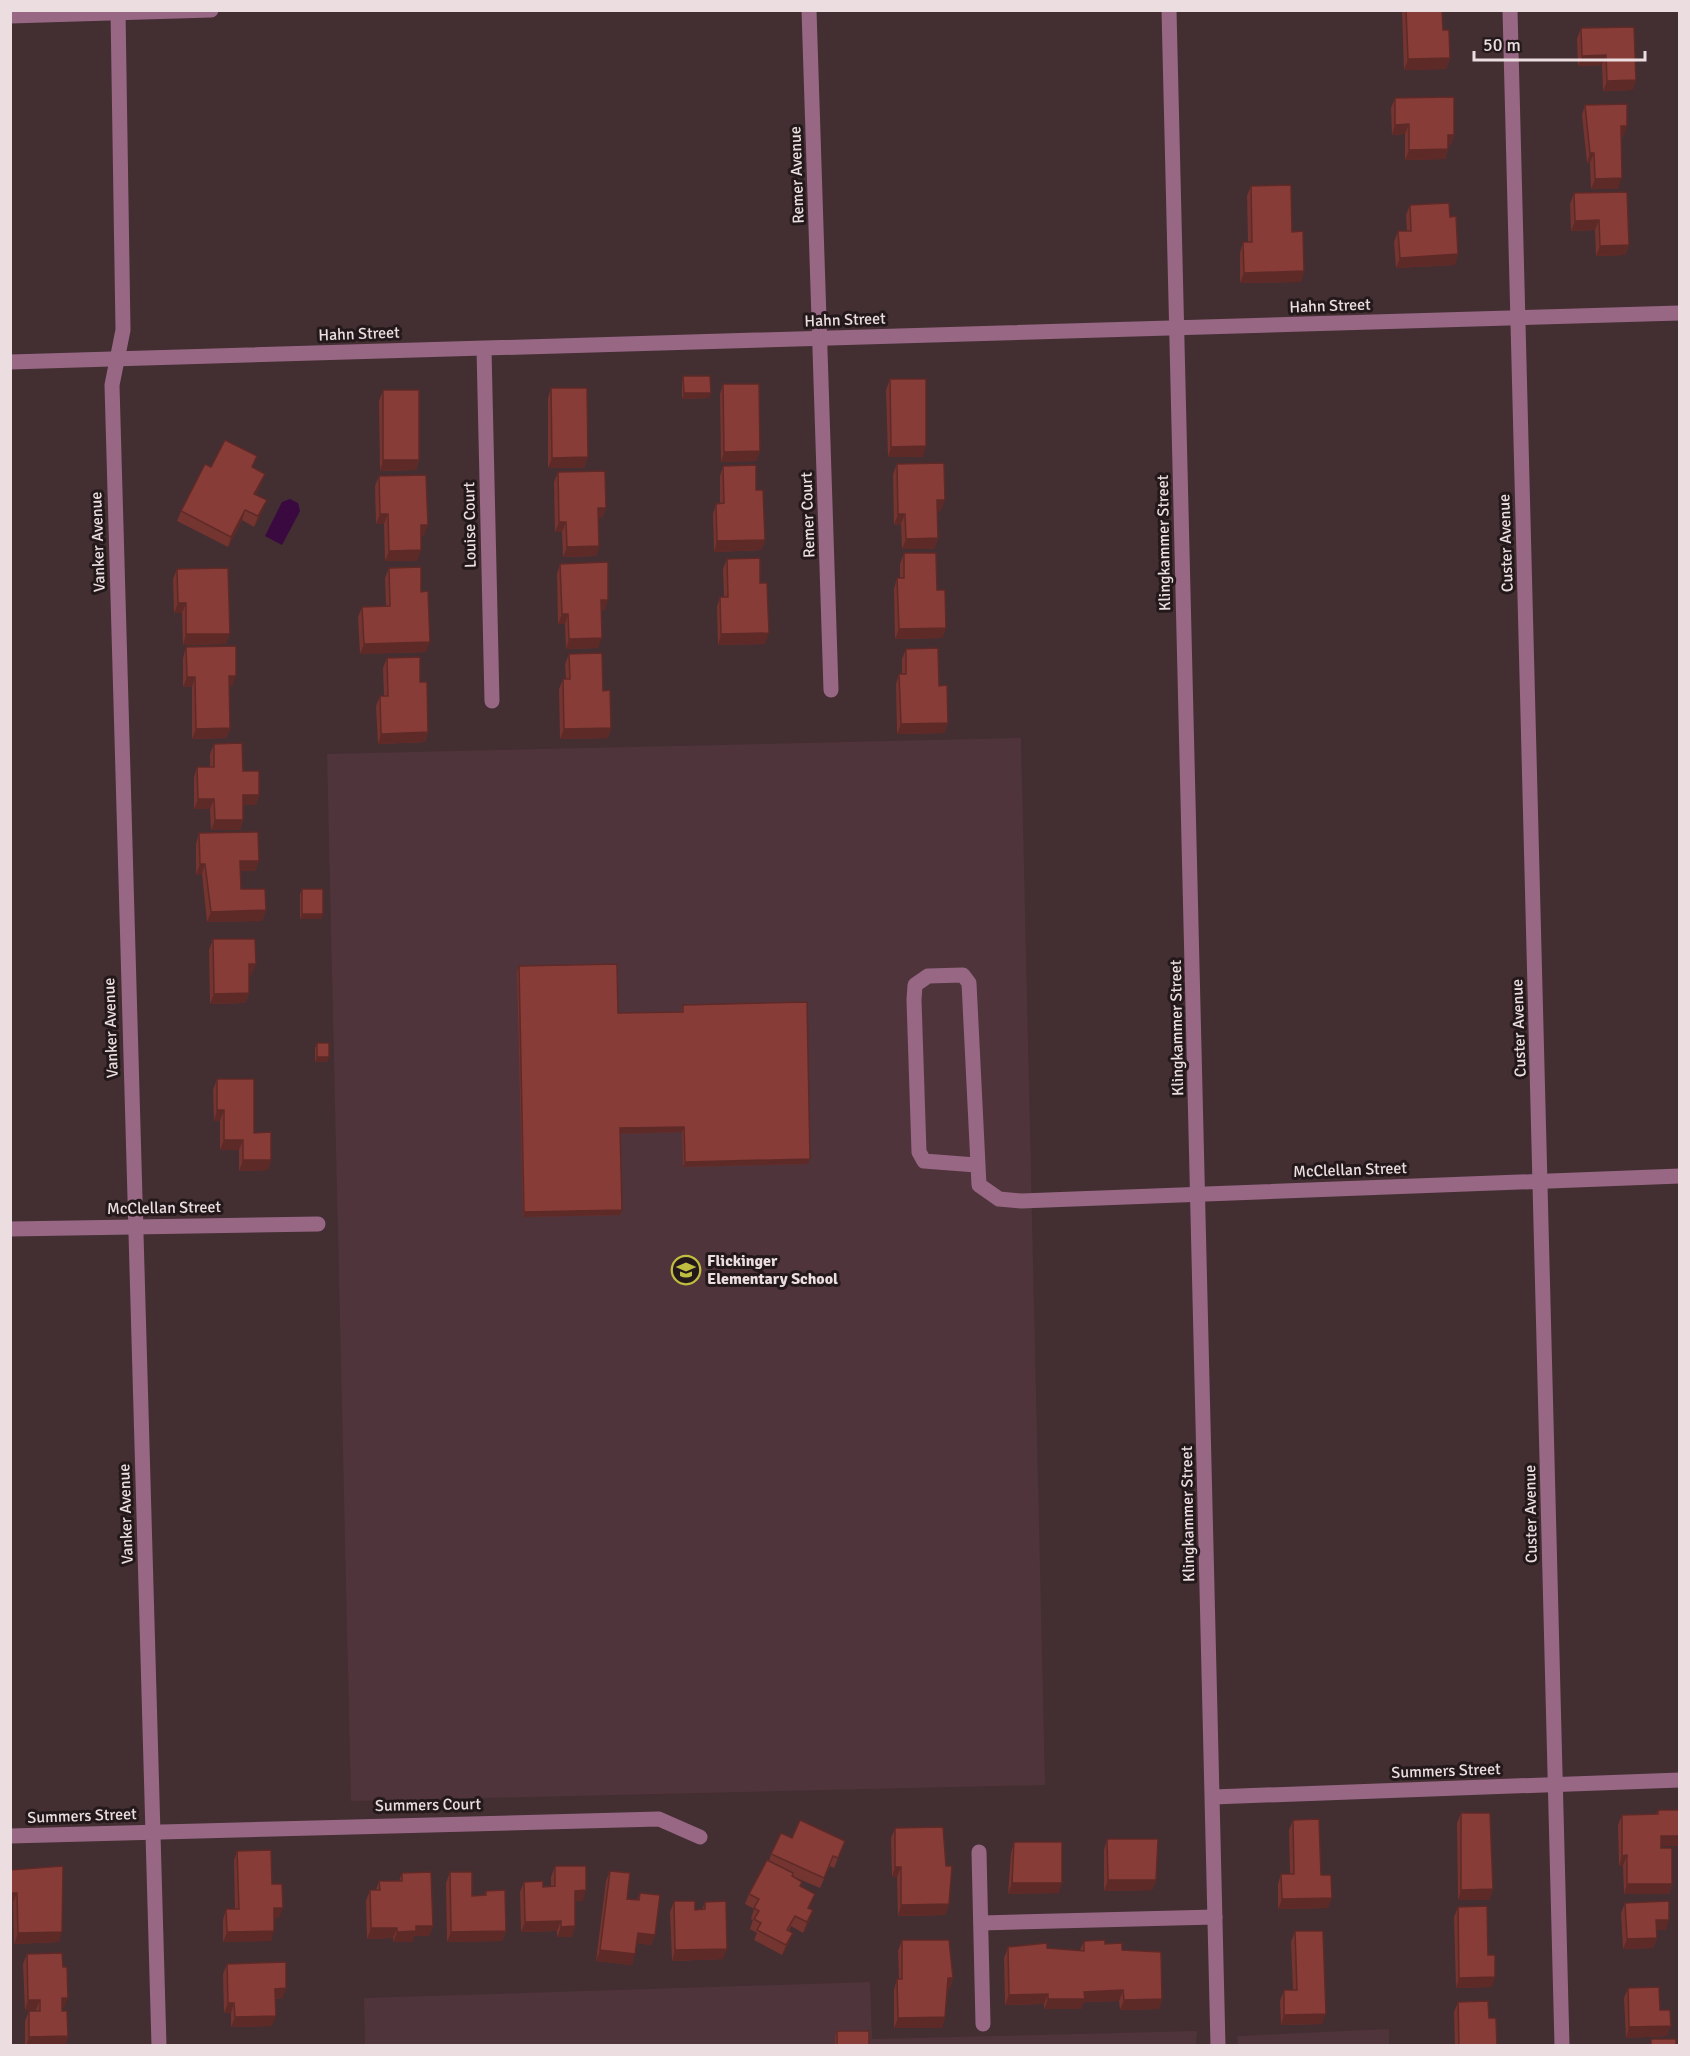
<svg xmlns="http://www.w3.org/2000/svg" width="1690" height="2056" viewBox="0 0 1690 2056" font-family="Signika,sans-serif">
  <rect width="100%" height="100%" fill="#432e32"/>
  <g fill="#50343b">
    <path d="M1021,738L1045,1785L351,1801L327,754Z"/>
    <path d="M870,1982L872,2039L1197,2031L1196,2045H365L364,1998Z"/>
    <path d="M1389,2029V2045H1238L1237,2036Z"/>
  </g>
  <path fill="#390940" d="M290,499L298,503L300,511L282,545L265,536L282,502Z"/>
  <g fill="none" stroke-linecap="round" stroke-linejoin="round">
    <g stroke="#976784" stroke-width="15">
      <path d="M118,10L123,330L112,385L159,2046"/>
      <path d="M809,10L831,690"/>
      <path d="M1169,10L1218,2046"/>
      <path d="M1510,10L1562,2046"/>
      <path d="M10,16L211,10"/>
      <path d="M484,349L492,701"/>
      <path d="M10,362L1680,313"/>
      <path d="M976,1165L924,1161L919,1152L914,1000L915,985L928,976L963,975L969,983L979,1185L999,1199L1021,1201L1680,1176"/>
      <path d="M10,1229L318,1224"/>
      <path d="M1213,1797L1680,1780"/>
      <path d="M10,1836L659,1819L700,1837"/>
      <path d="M979,1852L983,2024"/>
      <path d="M981,1923L1215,1917"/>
    </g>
  </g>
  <g fill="#743430">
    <path d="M1402,10H1442L1443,30L1450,58L1446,69L1404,70Z"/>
    <path d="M1634,27L1633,90L1603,91L1602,65L1578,66L1577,39L1581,28Z"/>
    <path d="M1395,98L1454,135L1451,145H1448V149L1445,159L1405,160V134L1392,135L1391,108Z"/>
    <path d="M1585,105L1624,136L1621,137L1618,189H1591L1590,163H1587L1582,115Z"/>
    <path d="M1251,186L1292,232L1304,271L1301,282L1240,283V253L1243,242H1248L1247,196Z"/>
    <path d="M1574,193L1629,245L1625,255L1596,256L1595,230L1571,231L1570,204Z"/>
    <path d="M1410,205L1450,217L1458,254L1455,265L1396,268L1394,242L1398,231H1407L1406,215Z"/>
    <path d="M683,376L709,398L682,399V382Z"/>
    <path d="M890,379L923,457H888L886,390Z"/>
    <path d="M723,384L760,451L756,461L721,462L720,394Z"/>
    <path d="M551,388L588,457L584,468H548V398Z"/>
    <path d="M383,390L419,460L416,470L380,471L379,401Z"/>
    <path d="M897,464L941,511H937L938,538L934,549H902L901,524L894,525L893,474Z"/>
    <path d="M723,466L756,490L765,540L761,550L714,552L713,514L716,504H720V476Z"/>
    <path d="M211,467L253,468L265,474L256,494L263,510L254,527L242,520L228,547L177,521L181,511Z"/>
    <path d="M558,472L606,508L602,518H598L599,546L596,556L563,557L562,532H555L554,482Z"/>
    <path d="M379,476L424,536H421L417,561H385L384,524H376L375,486Z"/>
    <path d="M904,553L937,590L946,628L942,638L895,639L894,589L897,578H900V564Z"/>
    <path d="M727,559L760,583L765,644L718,645L717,607L720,597H724L723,569Z"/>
    <path d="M560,564L605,610H601L598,648L566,649L565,624H558L557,574Z"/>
    <path d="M389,568L421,592L426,652L360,654L358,617L362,607L386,606L385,578Z"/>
    <path d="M177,569L226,644L183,645L182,613H174L173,579Z"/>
    <path d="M186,647L233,686H229L230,728L226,738L192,739V687H183V658Z"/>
    <path d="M906,649L948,723L944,733L897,734L896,684L899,674H902V659Z"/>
    <path d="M569,654L603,691L611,728L608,738L560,739L559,689L563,679H566L565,664Z"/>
    <path d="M387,658L428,732L425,742L378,744L376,706L380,696H384L383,668Z"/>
    <path d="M214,744L243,771L259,795L256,805H243V820L240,830H211L210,809H194V777L197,767H210V754Z"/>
    <path d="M199,833L259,861L255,871H241V889L266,910L262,921L207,922L202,874L196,875V844Z"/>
    <path d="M302,889L323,914L321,919H300V894Z"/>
    <path d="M213,939L252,975H249V993L245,1003L210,1004L209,950Z"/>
    <path d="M519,966L618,1013L681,1012L683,1005L808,1164L683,1167L682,1132L620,1134L622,1210L620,1215L523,1217L517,972Z"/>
    <path d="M317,1043L327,1062H315V1048Z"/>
    <path d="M217,1079L254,1133L271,1160L268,1170L239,1171V1150H220V1121H214L213,1090Z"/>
    <path d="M1658,1810L1680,1846H1661L1672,1884L1669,1894H1624L1623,1866H1619L1618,1825L1622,1815L1656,1814Z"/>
    <path d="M1461,1813L1493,1889L1489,1900H1458L1457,1823Z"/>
    <path d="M1293,1820L1321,1875L1328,1908L1278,1909V1884L1281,1874H1290L1289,1830Z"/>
    <path d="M895,1828L949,1904L945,1915L898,1916L897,1877H892L891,1838Z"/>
    <path d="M792,1838L845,1841L834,1868L830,1866L820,1888L792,1876V1877L801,1887L815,1894L809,1908L810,1920L803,1933L791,1926L789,1931V1943L782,1955L754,1940L757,1933L750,1929L753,1920L751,1919L754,1909L745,1904L749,1894L769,1861L771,1854Z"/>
    <path d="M1107,1839L1156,1880L1152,1890L1104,1891V1850Z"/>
    <path d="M1014,1842L1059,1893L1008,1894L1011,1853Z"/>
    <path d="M237,1851L272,1884L279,1918H274L271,1941L223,1942V1920L226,1909H235L234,1861Z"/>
    <path d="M555,1866L583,1901H575V1926L572,1937H557V1931L521,1932L520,1892L524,1882L543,1887L551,1886V1877Z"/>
    <path d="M10,1870L59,1942L14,1944L13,1903H10Z"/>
    <path d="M610,1871L627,1899L637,1900L640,1893L655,1935L651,1945L637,1943L632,1965L596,1961L606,1881Z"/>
    <path d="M450,1872L472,1896L484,1895L486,1891L506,1931L502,1941L447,1942L446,1883Z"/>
    <path d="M402,1873L433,1926L429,1936H414L412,1942H393V1938L367,1939L366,1901L370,1890H376L379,1881H399Z"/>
    <path d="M674,1901L695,1910H702L705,1902L723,1959L672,1961L670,1912Z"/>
    <path d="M1625,1903L1666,1930H1657V1938L1653,1948L1623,1949L1621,1913Z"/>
    <path d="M1458,1907L1488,1955L1492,1987L1456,1988L1454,1917Z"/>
    <path d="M1295,1931L1322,2024L1281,2025L1280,2001L1284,1990H1293L1291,1942Z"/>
    <path d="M902,1940L953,1978L950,1989H948L945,2017L942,2028H894V1990L897,1979H899L898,1951Z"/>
    <path d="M1084,1941L1105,1944L1122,1950L1162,1999L1159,2009L1120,2010L1119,2001L1084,2002L1081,2009H1044V2004L1005,2005L1004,1958L1008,1947L1080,1950Z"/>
    <path d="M27,1954L64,2008H62L68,2036L65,2046H25V2021L29,2011H36V2010H25L23,1964Z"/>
    <path d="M227,1964L286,1988L282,1998L275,1999L272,2026L231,2027V2013H224L223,1974Z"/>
    <path d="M1628,1988L1660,2010L1667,2036L1626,2038L1624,1998Z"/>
    <path d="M1458,2002L1489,2018L1497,2046H1455L1454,2012Z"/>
    <path d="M837,2031L869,2046H835V2036Z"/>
  </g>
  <g fill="#5e2a27">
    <path d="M1606,55L1602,65L1578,66L1582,56Z"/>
    <path d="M1450,58L1446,69L1404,70L1408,59Z"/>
    <path d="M1636,80L1633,90L1603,91L1607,81Z"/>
    <path d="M1409,124L1405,134L1392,135L1395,125Z"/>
    <path d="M1621,126H1627L1624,136L1617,137Z"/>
    <path d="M1448,135H1454L1451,145H1444Z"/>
    <path d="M1448,149L1445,159L1405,160L1409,150Z"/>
    <path d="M1590,153H1594L1590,163H1587Z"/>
    <path d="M1622,178L1618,189H1591L1595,179Z"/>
    <path d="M1599,220L1595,230L1571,231L1575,221Z"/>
    <path d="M1629,245L1625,255L1596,256L1600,246Z"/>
    <path d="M1458,254L1455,265L1396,268L1400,258Z"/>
    <path d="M1304,271L1301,282L1240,283L1244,273Z"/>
    <path d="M684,393H711L709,398L682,399Z"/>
    <path d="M926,446L923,457H888L891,447Z"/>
    <path d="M760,451L756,461L721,462L724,452Z"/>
    <path d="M588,457L584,468H548L552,458Z"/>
    <path d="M383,460H419L416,470L380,471Z"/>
    <path d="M265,474L261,484L251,504L254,494Z"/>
    <path d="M267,500L263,510L254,527L258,516Z"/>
    <path d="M937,500H945L941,511H933Z"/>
    <path d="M598,508H606L602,518H594Z"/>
    <path d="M245,510L242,520L228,547L231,537Z"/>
    <path d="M380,514H388L384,524H376Z"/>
    <path d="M898,514H905L901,524L894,525Z"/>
    <path d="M559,522H566L562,532H555Z"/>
    <path d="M421,525H428L424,536H417Z"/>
    <path d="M938,538L934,549H902L906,539Z"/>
    <path d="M765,540L761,550L714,552L717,541Z"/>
    <path d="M599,546L596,556L563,557L567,547Z"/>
    <path d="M421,550L417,561H385L389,551Z"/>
    <path d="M601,600H608L605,610H597Z"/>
    <path d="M178,603H186L182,613H174Z"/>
    <path d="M562,614H568L565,624H558Z"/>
    <path d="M946,628L942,638L895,639L899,629Z"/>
    <path d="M769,633L765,644L718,645L721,634Z"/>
    <path d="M186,634H230L226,644L183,645Z"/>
    <path d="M602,638L598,648L566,649L569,639Z"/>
    <path d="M430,642L426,652L360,654L364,644Z"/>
    <path d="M229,676H236L233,686H225Z"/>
    <path d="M187,677H195L192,687H183Z"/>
    <path d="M948,723L944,733L897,734L901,724Z"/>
    <path d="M230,728L226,738L192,739L196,729Z"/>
    <path d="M611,728L608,738L560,739L564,729Z"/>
    <path d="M428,732L425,742L378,744L381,734Z"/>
    <path d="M243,795H259L256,805H239Z"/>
    <path d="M198,799H214L210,809H194Z"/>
    <path d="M215,820H243L240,830H211Z"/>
    <path d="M240,861H259L255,871H237Z"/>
    <path d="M200,864H205L202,874L196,875Z"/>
    <path d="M266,910L262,921L207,922L211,912Z"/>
    <path d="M302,914H323L321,919H300Z"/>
    <path d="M249,964H256L252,975H245Z"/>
    <path d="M249,993L245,1003L210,1004L214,994Z"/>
    <path d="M317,1057H329L327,1062H315Z"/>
    <path d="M217,1110H224L220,1121H214Z"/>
    <path d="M684,1127L682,1132L618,1134L620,1128Z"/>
    <path d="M224,1140H243L239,1150H220Z"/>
    <path d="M810,1159L808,1164L683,1167L685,1162Z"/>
    <path d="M243,1160H271L268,1170L239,1171Z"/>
    <path d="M622,1210L620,1215L523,1217L524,1212Z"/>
    <path d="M1661,1836H1680V1846H1657Z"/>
    <path d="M1627,1855L1623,1866H1619L1622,1856Z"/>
    <path d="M895,1867H901L897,1877H892Z"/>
    <path d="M1108,1880H1156L1152,1890L1104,1891Z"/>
    <path d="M1012,1883H1062L1059,1893L1008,1894Z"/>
    <path d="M1627,1884H1672L1669,1894H1624Z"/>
    <path d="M1493,1889L1489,1900H1458L1461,1890Z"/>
    <path d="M586,1890L583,1901H571L575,1891Z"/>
    <path d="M10,1893H17L13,1903H10Z"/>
    <path d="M1332,1898L1328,1908L1278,1909L1282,1899Z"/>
    <path d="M949,1904L945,1915L898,1916L901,1905Z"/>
    <path d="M274,1908H283L279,1918L270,1919Z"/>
    <path d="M813,1910L810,1920L803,1933L807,1922Z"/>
    <path d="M1656,1920H1669L1666,1930H1652Z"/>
    <path d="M561,1921L557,1931L521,1932L525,1922Z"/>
    <path d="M416,1926H433L429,1936H414L412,1942H393L397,1932Z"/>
    <path d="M575,1926L572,1937H557L561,1927Z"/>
    <path d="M371,1928H397L393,1938L367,1939Z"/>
    <path d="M274,1931L271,1941L223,1942L227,1932Z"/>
    <path d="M506,1931L502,1941L447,1942L451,1932Z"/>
    <path d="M62,1932L59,1942L14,1944L18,1933Z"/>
    <path d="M638,1933L655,1935L651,1945L634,1943Z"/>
    <path d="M793,1933L789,1943L782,1955L786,1945Z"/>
    <path d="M1657,1938L1653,1948L1623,1949L1627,1939Z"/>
    <path d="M727,1949L723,1959L672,1961L675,1950Z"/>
    <path d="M600,1950L635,1954L632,1965L596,1961Z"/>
    <path d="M1495,1977L1492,1987L1456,1988L1459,1978Z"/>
    <path d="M948,1978H953L950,1989H945Z"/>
    <path d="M286,1988L282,1998L271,1999L275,1989Z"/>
    <path d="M1123,1990L1119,2001L1084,2002L1081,2009H1044L1048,1999L1084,1992Z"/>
    <path d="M1048,1994L1044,2004L1005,2005L1009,1995Z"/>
    <path d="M62,1998H68L64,2008L58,2009Z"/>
    <path d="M1162,1999L1159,2009L1120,2010L1124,2000Z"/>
    <path d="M28,2000H40L36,2010H25Z"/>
    <path d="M228,2003H234L231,2013H224Z"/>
    <path d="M1326,2014L1322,2024L1281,2025L1284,2015Z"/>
    <path d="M276,2016L272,2026L231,2027L235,2017Z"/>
    <path d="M945,2017L942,2028H894L898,2018Z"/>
    <path d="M1671,2026L1667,2036L1626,2038L1629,2027Z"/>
    <path d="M68,2036L65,2046H26L29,2037Z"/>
  </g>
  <g fill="#873c38" stroke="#5e2a27" stroke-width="1.5">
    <path d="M1406,10H1442L1443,30H1449L1450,58L1408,59Z"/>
    <path d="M1634,27L1636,80L1607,81L1606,55L1582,56L1581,28Z"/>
    <path d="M1454,97V135H1448V149L1409,150V124L1395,125V98Z"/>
    <path d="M1627,104V126H1621L1622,178L1595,179L1594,153H1590L1585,105Z"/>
    <path d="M1291,185L1292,232L1303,231L1304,271L1244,273L1243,242H1252L1251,186Z"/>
    <path d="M1627,192L1629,245L1600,246L1599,220L1575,221L1574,193Z"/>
    <path d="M1449,203L1450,217L1456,216L1458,254L1400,258L1398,231H1411L1410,205Z"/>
    <path d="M683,376H710L711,393H684Z"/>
    <path d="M890,379H926V446L891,447Z"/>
    <path d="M723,384H759L760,451L724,452Z"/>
    <path d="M551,388H587L588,457L552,458Z"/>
    <rect x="383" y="390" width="36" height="70"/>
    <path d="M225,440L257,456L252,467L265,474L254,494L267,500L258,516L245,510L231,537L181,511L205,464L211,467Z"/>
    <path d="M944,463L945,500H937L938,538L906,539L905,514H898L897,464Z"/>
    <path d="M756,465V490H763L765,540L717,541L716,504L724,503L723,466Z"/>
    <path d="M605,471L606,508H598L599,546L567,547L566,522H559L558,472Z"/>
    <path d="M426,475L428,525H421V550L389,551L388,514H380L379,476Z"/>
    <path d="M904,553H936L937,590H945L946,628L899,629L897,578H904Z"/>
    <path d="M760,558V583H767L769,633L721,634L720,597H728L727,559Z"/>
    <path d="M608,562V600H601L602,638L569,639L568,614H562L560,564Z"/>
    <path d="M421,567V592L428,591L430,642L364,644L362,607L390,606L389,568Z"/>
    <path d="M228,568L230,634H186V603H178L177,569Z"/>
    <path d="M236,646V676H229L230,728L196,729L195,677H187L186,647Z"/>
    <path d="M938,648L939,686L947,685L948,723L901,724L899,674H906V649Z"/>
    <path d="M602,653L603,691L610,690L611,728L564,729L563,679H570L569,654Z"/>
    <path d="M420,657V682H427L428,732L381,734L380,696H388L387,658Z"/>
    <path d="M242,743L243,771H259V795H243V820H215L214,799H198L197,767H214V744Z"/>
    <path d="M258,832L259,861H240L241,889H265L266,910L211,912L205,864H200L199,833Z"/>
    <rect x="302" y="889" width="21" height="25"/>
    <path d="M213,939H255L256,964H249V993L214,994Z"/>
    <path d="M617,964L618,1013L683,1012V1005L807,1002L810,1159L685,1162L684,1127L620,1128L622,1210L524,1212L519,966Z"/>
    <rect x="317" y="1043" width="12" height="14"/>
    <path d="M217,1079H254V1133L271,1132V1160H243V1140H224V1110H217Z"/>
    <path d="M1658,1810H1680V1836H1661V1848H1672V1884H1627V1855L1622,1856V1815L1658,1814Z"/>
    <path d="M1461,1813H1490L1493,1889L1461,1890Z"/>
    <path d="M1319,1819L1321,1875H1331L1332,1898L1282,1899L1281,1874H1294L1293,1820Z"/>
    <path d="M800,1820L845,1841L838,1858L833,1856L824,1878L771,1854L781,1833L792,1838Z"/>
    <path d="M943,1827L946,1866H952L949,1904L901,1905V1867H895V1828Z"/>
    <path d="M1107,1839H1158L1156,1880H1108Z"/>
    <path d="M1014,1842H1062V1883H1012Z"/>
    <path d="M271,1850L272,1884H282L283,1908H274V1931L227,1932L226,1909H239L237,1851Z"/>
    <path d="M767,1860L793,1873L792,1876L802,1882L800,1886L815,1894L808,1908L813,1910L807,1922L795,1916L787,1930L793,1933L786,1945L757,1930L761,1923L754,1919L759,1911L754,1908L759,1899L749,1894Z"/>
    <path d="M63,1866L62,1932L18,1933L17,1893H10V1870Z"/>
    <path d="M555,1866H586V1890L575,1891V1926L561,1927V1921L525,1922L524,1882L543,1881V1887L555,1886Z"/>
    <path d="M610,1871L630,1873L627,1899L639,1900L640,1893L660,1895L655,1935L638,1933L635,1954L600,1950Z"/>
    <path d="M431,1872L433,1926H416V1931L397,1932V1928H371L370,1890H380L379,1881H402V1873Z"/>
    <path d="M450,1872H472V1896L486,1895V1891L505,1890L506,1931L451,1932Z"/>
    <path d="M674,1901H695V1910L705,1909V1902L726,1901L727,1949L675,1950Z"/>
    <path d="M1669,1901V1920H1656L1657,1938L1627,1939L1625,1903Z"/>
    <path d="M1487,1906L1488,1955H1495V1977L1459,1978L1458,1907Z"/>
    <path d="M1295,1931H1323L1326,2014L1284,2015V1990H1297Z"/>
    <path d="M902,1940H949L953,1978H948L945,2017L898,2018L897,1979H902Z"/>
    <path d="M1105,1940V1944L1122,1943V1950L1161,1952L1162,1999L1124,2000L1123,1990L1084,1992L1085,1999H1048V1994L1009,1995L1008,1947L1047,1943V1948L1084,1951V1941Z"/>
    <path d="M62,1953L63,1967H67L68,1998H62V2011H67L68,2036L29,2037V2011H40V2000H28L27,1954Z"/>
    <path d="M286,1962V1988L275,1989L276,2016L235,2017L234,2003H228L227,1964Z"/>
    <path d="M1659,1987L1660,2010H1670L1671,2026L1629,2027L1628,1988Z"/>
    <path d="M1488,2001L1489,2018H1496L1497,2046H1459L1458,2002Z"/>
    <rect x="837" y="2031" width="32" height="15"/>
    <rect x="1651" y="2039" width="25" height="7"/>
  </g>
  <defs>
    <g id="school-ring" transform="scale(1.5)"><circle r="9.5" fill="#23191b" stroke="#c0be40" stroke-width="1.5"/><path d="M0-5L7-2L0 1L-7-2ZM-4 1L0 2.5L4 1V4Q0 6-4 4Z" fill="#c0be40"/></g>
  </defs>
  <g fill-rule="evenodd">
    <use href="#school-ring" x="686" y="1270"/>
  </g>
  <g text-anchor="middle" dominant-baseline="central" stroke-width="6" stroke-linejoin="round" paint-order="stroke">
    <g font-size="16" fill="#ebdde0" stroke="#23191b">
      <text transform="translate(797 175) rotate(-92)">Remer Avenue</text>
      <text transform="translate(1330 306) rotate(-2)">Hahn Street</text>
      <text transform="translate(845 320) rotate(-2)">Hahn Street</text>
      <text transform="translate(359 334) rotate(-2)">Hahn Street</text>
      <text transform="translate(808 515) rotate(-92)">Remer Court</text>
      <text transform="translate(470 525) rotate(-91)">Louise Court</text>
      <text transform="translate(98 542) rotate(-92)">Vanker Avenue</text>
      <text transform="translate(1164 543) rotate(-91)">Klingkammer Street</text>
      <text transform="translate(1506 543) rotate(-92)">Custer Avenue</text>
      <text transform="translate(111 1028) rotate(-92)">Vanker Avenue</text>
      <text transform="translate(1177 1028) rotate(-91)">Klingkammer Street</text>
      <text transform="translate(1519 1028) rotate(-92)">Custer Avenue</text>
      <text transform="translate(1350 1170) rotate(-2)">McClellan Street</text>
      <text transform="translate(164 1208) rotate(-1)">McClellan Street</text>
      <text transform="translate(126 1514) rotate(-92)">Vanker Avenue</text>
      <text transform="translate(1188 1514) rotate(-91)">Klingkammer Street</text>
      <text transform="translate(1531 1514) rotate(-91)">Custer Avenue</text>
      <text transform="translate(1446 1771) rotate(-2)">Summers Street</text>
      <text transform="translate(428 1805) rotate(-1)">Summers Court</text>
      <text transform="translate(82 1816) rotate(-2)">Summers Street</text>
    </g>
    <g font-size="16" font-weight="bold" fill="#ebdde0" stroke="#23191b" text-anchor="start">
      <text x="707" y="1261">Flickinger<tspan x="707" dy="18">Elementary School</tspan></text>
    </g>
  </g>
  <rect width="1690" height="2056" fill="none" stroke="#ebdde0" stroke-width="24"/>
  <path d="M1474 51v9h171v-9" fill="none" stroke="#ebdde0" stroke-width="3"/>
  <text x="1483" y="51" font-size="18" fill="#ebdde0" stroke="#23191b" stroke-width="4.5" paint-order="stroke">50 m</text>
</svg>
